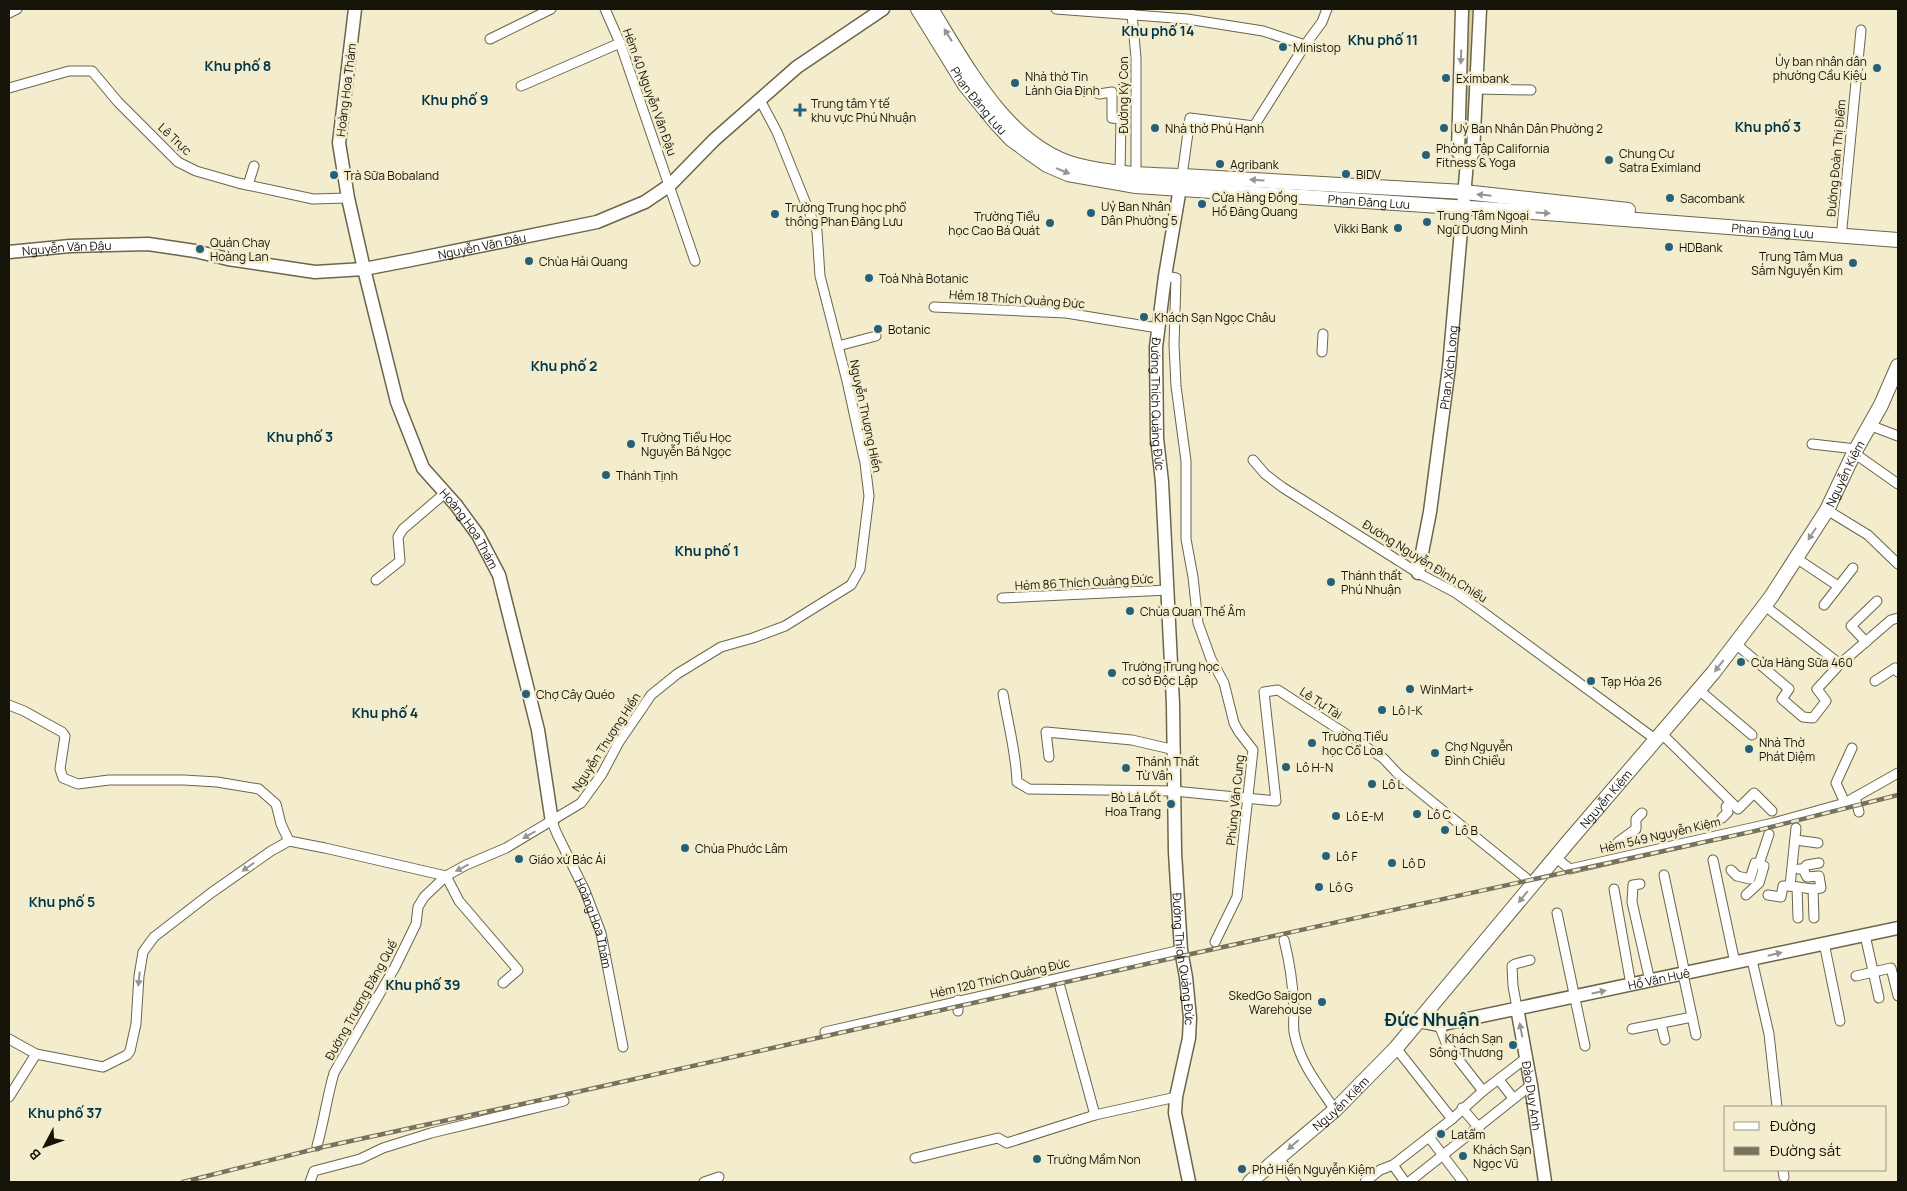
<svg xmlns="http://www.w3.org/2000/svg" width="1907" height="1191" viewBox="0 0 1907 1191" font-family="Manrope,sans-serif">
  <rect width="100%" height="100%" fill="#f3edcd"/>
  <path fill="#d7cd9c" d="M1465,9H1472L1468,151L1463,154Z"/>
  <g fill="none" stroke-linecap="round" stroke-linejoin="round">
    <g stroke="#6b654a" stroke-width="11">
      <g id="street">
        <path d="M605,9L620,43L695,261"/>
        <path d="M1056,9L1187,19L1263,31L1305,45"/>
        <path d="M9,13L17,9"/>
        <path d="M1132,14L1136,58V175"/>
        <path d="M490,39L551,9"/>
        <path d="M521,86L620,43"/>
        <path d="M9,88L69,71H92L118,102L178,162L196,171L238,183L313,199L348,198"/>
        <path d="M1476,89L1531,90"/>
        <path d="M1099,94L1112,92V118L1121,119L1120,172"/>
        <path d="M1182,176L1190,118L1254,126L1305,45L1322,22L1327,9"/>
        <path d="M248,185L254,166"/>
        <path d="M1842,228L1861,30"/>
        <path d="M1165,276L1176,278L1174,345L1176,386L1186,461V539L1193,577L1198,623L1211,659L1224,683L1234,723L1239,732L1253,750L1237,897L1215,942"/>
        <path d="M934,307L1066,313L1158,328"/>
        <path d="M838,346L876,336"/>
        <path d="M1322,352L1323,334"/>
        <path d="M1869,425L1898,436"/>
        <path d="M1812,444L1856,449"/>
        <path d="M1854,453L1898,484"/>
        <path d="M1253,460L1265,474L1282,487L1418,573L1456,593L1480,610L1655,739"/>
        <path d="M1827,510L1868,535L1898,564"/>
        <path d="M1796,558L1838,586"/>
        <path d="M376,580L400,561L398,537L403,529L444,494"/>
        <path d="M1002,598L1168,590"/>
        <path d="M1824,605L1853,568"/>
        <path d="M1765,606L1840,664"/>
        <path d="M1866,642L1851,626L1877,601"/>
        <path d="M1736,644L1789,689L1782,699L1803,717L1813,718L1826,701L1817,689L1840,664L1891,620L1898,618"/>
        <path d="M1875,681L1895,668L1898,672"/>
        <path d="M1699,690L1752,735"/>
        <path d="M1003,694C1008,724 1016,752 1017,782L1029,789L1174,791L1276,801L1264,692L1278,690L1383,758L1399,775L1526,878"/>
        <path d="M9,705L24,711L62,732L65,736L60,769L63,778L78,784L109,780H184L217,782L259,789L276,804L281,824L289,841"/>
        <path d="M1661,733L1738,809L1754,793L1772,811"/>
        <path d="M1049,757L1046,732L1132,740L1175,750"/>
        <path d="M1855,797L1859,812"/>
        <path d="M1845,803L1836,783L1852,748"/>
        <path d="M1722,818L1728,812L1726,807L1730,802"/>
        <path id="s1" d="M552,822L557,834L585,891L601,933L623,1047"/>
        <path d="M1796,828L1790,886L1797,887L1798,918"/>
        <path d="M1795,840L1818,843"/>
        <path d="M289,841L325,848L446,876L466,865L506,848L581,803L602,774L619,742L643,707L651,695L677,674L721,647L753,638L785,626L851,585L860,569L869,496L865,463L847,381L820,276L817,231L777,132L760,100"/>
        <path d="M1618,842L1636,829V819L1642,813"/>
        <path d="M1555,857L1570,869L1773,823L1845,803L1898,773"/>
        <path d="M1713,860L1735,963"/>
        <path d="M1799,869H1803L1807,865L1819,863"/>
        <path d="M1803,869L1807,877L1819,876L1821,888L1813,889"/>
        <path d="M1731,870L1737,876L1750,879L1755,863L1759,864L1769,834"/>
        <path d="M1664,875L1685,974"/>
        <path d="M1640,884L1633,885L1632,902L1650,981"/>
        <path d="M1797,887L1813,889L1814,918"/>
        <path d="M1614,889L1631,985"/>
        <path d="M1746,895L1759,883L1764,866L1759,864"/>
        <path d="M1768,895L1781,897L1783,886H1790"/>
        <path d="M1557,913L1585,1046"/>
        <path d="M1865,935L1879,998"/>
        <path d="M1284,940C1290,963 1293,986 1294,1009C1294,1017 1293,1025 1294,1032C1299,1062 1319,1086 1335,1110"/>
        <path d="M1824,943L1840,1021"/>
        <path d="M1752,960L1769,1034L1777,1107"/>
        <path d="M1683,974L1696,1035"/>
        <path d="M1856,976L1891,968L1898,996"/>
        <path d="M1060,987L1095,1115"/>
        <path d="M958,1000V1011"/>
        <path d="M1517,1008L1513,986L1512,966L1515,964L1530,960"/>
        <path d="M1661,1024L1665,1040"/>
        <path d="M1439,1025L1447,1045L1483,1091"/>
        <path d="M1632,1029L1692,1017"/>
        <path d="M825,1032L1181,950"/>
        <path d="M9,1039L36,1054L103,1067L127,1055L130,1051L136,1024L139,976L143,952L154,937L211,893L271,851L289,841"/>
        <path d="M1396,1048L1452,1119"/>
        <path d="M1499,1080L1513,1098"/>
        <path d="M9,1097L36,1054"/>
        <path d="M1462,1108L1479,1128"/>
        <path d="M1429,1137L1463,1182"/>
        <path d="M317,1146C324,1121 327,1097 334,1073L395,967L416,924L418,907L424,897L446,876L459,901L518,970L503,983"/>
        <path d="M915,1158L998,1138L1007,1143L1095,1115L1176,1097"/>
        <path d="M1279,1158L1296,1182"/>
        <path d="M1393,1165L1405,1182"/>
        <path d="M1783,1170L1784,1177"/>
        <path d="M310,1182L314,1171L360,1159L383,1148L431,1133L564,1101"/>
        <path d="M704,1182L719,1177"/>
        <path d="M1365,1182L1380,1170L1393,1165L1452,1119L1483,1091L1526,1058"/>
        <path d="M1409,1182L1531,1085"/>
      </g>
    </g>
    <g stroke="#6b654a" stroke-width="15">
      <g id="secondary">
        <path id="s2" d="M355,9L339,143L348,198L364,269L397,402L423,468L456,505L478,535L499,575L538,730L552,822"/>
        <path d="M1462,9L1458,152L1467,162"/>
        <path id="s3" d="M1180,188L1165,276L1156,347L1157,438L1162,482L1173,704L1175,852L1181,950L1186,977L1190,1018L1189,1038L1176,1097L1175,1113L1189,1182"/>
        <path id="s4" d="M9,252L70,246L148,244L195,251L228,259L315,272L364,269L411,260L597,222L645,202L670,185L714,140L797,67L883,9"/>
        <path id="s5" d="M1418,573L1430,512L1449,367L1467,162L1473,153L1480,9"/>
        <path id="s6" d="M1517,1008L1531,1085L1545,1182"/>
        <path id="s7" d="M1419,1021L1439,1025L1898,928"/>
      </g>
    </g>
    <g stroke="#6b654a" stroke-width="16">
      <g id="primary">
        <path id="s8" d="M918,9L965,85L996,123L1011,139L1030,153L1047,165L1068,174L1136,186L1546,213L1898,240"/>
        <path d="M931,9C966,65 1007,146 1076,165C1110,174 1146,175 1182,176L1464,192L1628,210"/>
        <path id="s9" d="M1250,1182L1335,1110L1396,1048L1569,841L1713,673L1771,597L1827,510L1854,453L1881,405L1898,366"/>
      </g>
    </g>
    <use href="#street" stroke="#fff" stroke-width="9"/>
    <use href="#secondary" stroke="#fff" stroke-width="12"/>
    <use href="#primary" stroke="#fff" stroke-width="14"/>
    <g stroke="#76725e" stroke-width="4.5">
      <path id="rail" d="M183,1182L323,1147L559,1096L1182,956L1755,831L1898,795"/>
    </g>
    <use href="#rail" stroke="#f3edcd" stroke-width="2.5" stroke-dasharray="8" stroke-linecap="butt"/>
  </g>
  <defs><path id="oneway-solid" d="M-6-.8H1V-3.2L6.5 0L1 3.2V.8H-6Z" transform="scale(1.25)"/></defs>
  <g fill="#969590">
    <use href="#oneway-solid" transform="translate(948 35) rotate(-122)"/>
    <use href="#oneway-solid" transform="translate(1461 57) rotate(92)"/>
    <use href="#oneway-solid" transform="translate(1063 171) rotate(22)"/>
    <use href="#oneway-solid" transform="translate(1257 180) rotate(-177)"/>
    <use href="#oneway-solid" transform="translate(1484 195) rotate(-174)"/>
    <use href="#oneway-solid" transform="translate(1543 213) rotate(4)"/>
    <use href="#oneway-solid" transform="translate(1812 534) rotate(123)"/>
    <use href="#oneway-solid" transform="translate(1719 666) rotate(128)"/>
    <use href="#oneway-solid" transform="translate(529 835) rotate(150)"/>
    <use href="#oneway-solid" transform="translate(248 867) rotate(145)"/>
    <use href="#oneway-solid" transform="translate(462 868) rotate(152)"/>
    <use href="#oneway-solid" transform="translate(1523 897) rotate(129)"/>
    <use href="#oneway-solid" transform="translate(1775 954) rotate(-13)"/>
    <use href="#oneway-solid" transform="translate(139 979) rotate(96)"/>
    <use href="#oneway-solid" transform="translate(1599 992) rotate(-12)"/>
    <use href="#oneway-solid" transform="translate(1521 1030) rotate(-101)"/>
    <use href="#oneway-solid" transform="translate(1293 1145) rotate(139)"/>
  </g>
  <g fill="#256079" stroke="#f3edcd" stroke-width="2">
    <circle cx="1283" cy="47" r="5"/>
    <circle cx="1877" cy="68" r="5"/>
    <circle cx="1446" cy="78" r="5"/>
    <circle cx="1015" cy="83" r="5"/>
    <path d="M797.5 102.5h5v5h5v5h-5v5h-5v-5h-5v-5h5z"/>
    <circle cx="1155" cy="128" r="5"/>
    <circle cx="1444" cy="128" r="5"/>
    <circle cx="1426" cy="155" r="5"/>
    <circle cx="1609" cy="160" r="5"/>
    <circle cx="1220" cy="164" r="5"/>
    <circle cx="1346" cy="174" r="5"/>
    <circle cx="334" cy="175" r="5"/>
    <circle cx="1670" cy="198" r="5"/>
    <circle cx="1202" cy="204" r="5"/>
    <circle cx="1091" cy="213" r="5"/>
    <circle cx="775" cy="214" r="5"/>
    <circle cx="1427" cy="222" r="5"/>
    <circle cx="1050" cy="223" r="5"/>
    <circle cx="1398" cy="228" r="5"/>
    <circle cx="1669" cy="247" r="5"/>
    <circle cx="200" cy="249" r="5"/>
    <circle cx="529" cy="261" r="5"/>
    <circle cx="1853" cy="263" r="5"/>
    <circle cx="869" cy="278" r="5"/>
    <circle cx="1144" cy="317" r="5"/>
    <circle cx="878" cy="329" r="5"/>
    <circle cx="631" cy="444" r="5"/>
    <circle cx="606" cy="475" r="5"/>
    <circle cx="1331" cy="582" r="5"/>
    <circle cx="1130" cy="611" r="5"/>
    <circle cx="1741" cy="662" r="5"/>
    <circle cx="1112" cy="673" r="5"/>
    <circle cx="1591" cy="681" r="5"/>
    <circle cx="1410" cy="689" r="5"/>
    <circle cx="526" cy="694" r="5"/>
    <circle cx="1382" cy="710" r="5"/>
    <circle cx="1312" cy="743" r="5"/>
    <circle cx="1749" cy="749" r="5"/>
    <circle cx="1435" cy="753" r="5"/>
    <circle cx="1286" cy="767" r="5"/>
    <circle cx="1126" cy="768" r="5"/>
    <circle cx="1372" cy="784" r="5"/>
    <circle cx="1171" cy="804" r="5"/>
    <circle cx="1417" cy="814" r="5"/>
    <circle cx="1336" cy="816" r="5"/>
    <circle cx="1445" cy="830" r="5"/>
    <circle cx="685" cy="848" r="5"/>
    <circle cx="1326" cy="856" r="5"/>
    <circle cx="519" cy="859" r="5"/>
    <circle cx="1392" cy="863" r="5"/>
    <circle cx="1319" cy="887" r="5"/>
    <circle cx="1322" cy="1002" r="5"/>
    <circle cx="1513" cy="1045" r="5"/>
    <circle cx="1441" cy="1134" r="5"/>
    <circle cx="1463" cy="1156" r="5"/>
    <circle cx="1037" cy="1159" r="5"/>
    <circle cx="1242" cy="1169" r="5"/>
  </g>
  <g text-anchor="middle" dominant-baseline="central" stroke-width="5" stroke-linejoin="round" paint-order="stroke">
    <g font-size="12" fill="#161308" stroke="#f3edcd" text-anchor="start">
      <text x="1293" y="47">Ministop</text>
      <text x="1867" y="61" text-anchor="end">Ủy ban nhân dân<tspan x="1867" dy="14">phường Cầu Kiệu</tspan></text>
      <text x="1025" y="76">Nhà thờ Tin<tspan x="1025" dy="14">Lành Gia Định</tspan></text>
      <text x="1456" y="78">Eximbank</text>
      <text x="811" y="103">Trung tâm Y tế<tspan x="811" dy="14">khu vực Phú Nhuận</tspan></text>
      <text x="1165" y="128">Nhà thờ Phú Hạnh</text>
      <text x="1454" y="128">Uỷ Ban Nhân Dân Phường 2</text>
      <text x="1436" y="148">Phòng Tập California<tspan x="1436" dy="14">Fitness &amp; Yoga</tspan></text>
      <text x="1619" y="153">Chung Cư<tspan x="1619" dy="14">Satra Eximland</tspan></text>
      <text x="1230" y="164">Agribank</text>
      <text x="1356" y="174">BIDV</text>
      <text x="344" y="175">Trà Sữa Bobaland</text>
      <text x="1212" y="197">Cửa Hàng Đồng<tspan x="1212" dy="14">Hồ Đăng Quang</tspan></text>
      <text x="1680" y="198">Sacombank</text>
      <text x="1101" y="206">Uỷ Ban Nhân<tspan x="1101" dy="14">Dân Phường 5</tspan></text>
      <text x="785" y="207">Trường Trung học phổ<tspan x="785" dy="14">thông Phan Đăng Lưu</tspan></text>
      <text x="1437" y="215">Trung Tâm Ngoại<tspan x="1437" dy="14">Ngữ Dương Minh</tspan></text>
      <text x="1040" y="216" text-anchor="end">Trường Tiểu<tspan x="1040" dy="14">học Cao Bá Quát</tspan></text>
      <text x="1388" y="228" text-anchor="end">Vikki Bank</text>
      <text x="210" y="242">Quán Chay<tspan x="210" dy="14">Hoàng Lan</tspan></text>
      <text x="1679" y="247">HDBank</text>
      <text x="1843" y="256" text-anchor="end">Trung Tâm Mua<tspan x="1843" dy="14">Sắm Nguyễn Kim</tspan></text>
      <text x="539" y="261">Chùa Hải Quang</text>
      <text x="879" y="278">Toà Nhà Botanic</text>
      <text x="1154" y="317">Khách Sạn Ngọc Châu</text>
      <text x="888" y="329">Botanic</text>
      <text x="641" y="437">Trường Tiểu Học<tspan x="641" dy="14">Nguyễn Bá Ngọc</tspan></text>
      <text x="616" y="475">Thánh Tịnh</text>
      <text x="1341" y="575">Thánh thất<tspan x="1341" dy="14">Phú Nhuận</tspan></text>
      <text x="1140" y="611">Chùa Quan Thế Âm</text>
      <text x="1751" y="662">Cửa Hàng Sữa 460</text>
      <text x="1122" y="666">Trường Trung học<tspan x="1122" dy="14">cơ sở Độc Lập</tspan></text>
      <text x="1601" y="681">Tạp Hóa 26</text>
      <text x="1420" y="689">WinMart+</text>
      <text x="536" y="694">Chợ Cây Quéo</text>
      <text x="1392" y="710">Lô I-K</text>
      <text x="1322" y="736">Trường Tiểu<tspan x="1322" dy="14">học Cổ Loa</tspan></text>
      <text x="1759" y="742">Nhà Thờ<tspan x="1759" dy="14">Phát Diệm</tspan></text>
      <text x="1445" y="746">Chợ Nguyễn<tspan x="1445" dy="14">Đình Chiểu</tspan></text>
      <text x="1136" y="761">Thánh Thất<tspan x="1136" dy="14">Từ Vân</tspan></text>
      <text x="1296" y="767">Lô H-N</text>
      <text x="1382" y="784">Lô L</text>
      <text x="1161" y="797" text-anchor="end">Bò Lá Lốt<tspan x="1161" dy="14">Hoa Trang</tspan></text>
      <text x="1427" y="814">Lô C</text>
      <text x="1346" y="816">Lô E-M</text>
      <text x="1455" y="830">Lô B</text>
      <text x="695" y="848">Chùa Phước Lâm</text>
      <text x="1336" y="856">Lô F</text>
      <text x="529" y="859">Giáo xứ Bác Ái</text>
      <text x="1402" y="863">Lô D</text>
      <text x="1329" y="887">Lô G</text>
      <text x="1312" y="995" text-anchor="end">SkedGo Saigon<tspan x="1312" dy="14">Warehouse</tspan></text>
      <text x="1503" y="1038" text-anchor="end">Khách Sạn<tspan x="1503" dy="14">Sông Thương</tspan></text>
      <text x="1451" y="1134">Latẩm</text>
      <text x="1473" y="1149">Khách Sạn<tspan x="1473" dy="14">Ngọc Vũ</tspan></text>
      <text x="1047" y="1159">Trường Mầm Non</text>
      <text x="1252" y="1169">Phở Hiền Nguyễn Kiệm</text>
    </g>
    <g font-size="12" fill="#161308" stroke="#f3edcd">
      <text transform="translate(346 90) rotate(-83)">Hoàng Hoa Thám</text>
      <text transform="translate(650 92) rotate(70)">Hẻm 40 Nguyễn Văn Đậu</text>
      <text transform="translate(1123 95) rotate(-90)">Đường Ký Con</text>
      <text stroke="none"><textPath href="#s8" startOffset="110">Phan Đăng Lưu</textPath></text>
      <text transform="translate(175 139) rotate(43)">Lê Trực</text>
      <text transform="translate(1836 158) rotate(-85)">Đường Đoàn Thị Điểm</text>
      <text stroke="none"><textPath href="#s8" startOffset="530">Phan Đăng Lưu</textPath></text>
      <text stroke="none"><textPath href="#s8" startOffset="935">Phan Đăng Lưu</textPath></text>
      <text stroke="none"><textPath href="#s4" startOffset="478">Nguyễn Văn Đậu</textPath></text>
      <text stroke="none"><textPath href="#s4" startOffset="58">Nguyễn Văn Đậu</textPath></text>
      <text transform="translate(1017 299) rotate(4)">Hẻm 18 Thích Quảng Đức</text>
      <text stroke="none"><textPath href="#s5" startOffset="208">Phan Xích Long</textPath></text>
      <text stroke="none"><textPath href="#s3" startOffset="218">Đường Thích Quảng Đức</textPath></text>
      <text transform="translate(866 416) rotate(78)">Nguyễn Thượng Hiền</text>
      <text stroke="none"><textPath href="#s9" startOffset="929">Nguyễn Kiệm</textPath></text>
      <text stroke="none"><textPath href="#s2" startOffset="548">Hoàng Hoa Thám</textPath></text>
      <text transform="translate(1425 561) rotate(32)">Đường Nguyễn Đình Chiểu</text>
      <text transform="translate(1084 582) rotate(-3)">Hẻm 86 Thích Quảng Đức</text>
      <text transform="translate(1321 703) rotate(33)">Lê Tự Tài</text>
      <text transform="translate(606 742) rotate(-57)">Nguyễn Thượng Hiền</text>
      <text stroke="none"><textPath href="#s9" startOffset="524">Nguyễn Kiệm</textPath></text>
      <text transform="translate(1235 800) rotate(-84)">Phùng Văn Cung</text>
      <text transform="translate(1660 835) rotate(-13)">Hẻm 549 Nguyễn Kiệm</text>
      <text stroke="none"><textPath href="#s1" startOffset="110">Hoàng Hoa Thám</textPath></text>
      <text stroke="none"><textPath href="#s3" startOffset="774">Đường Thích Quảng Đức</textPath></text>
      <text transform="translate(1000 978) rotate(-13)">Hẻm 120 Thích Quảng Đức</text>
      <text stroke="none"><textPath href="#s7" startOffset="245">Hồ Văn Huê</textPath></text>
      <text transform="translate(361 1000) rotate(-61)">Đường Trương Đăng Quế</text>
      <text stroke="none"><textPath href="#s6" startOffset="89">Đào Duy Anh</textPath></text>
      <text stroke="none"><textPath href="#s9" startOffset="120">Nguyễn Kiệm</textPath></text>
    </g>
    <g font-size="14" font-weight="bold" fill="#013548" stroke="#f3edcd">
      <text x="1158" y="30">Khu phố 14</text>
      <text x="1383" y="39">Khu phố 11</text>
      <text x="238" y="65">Khu phố 8</text>
      <text x="455" y="99">Khu phố 9</text>
      <text x="1768" y="126">Khu phố 3</text>
      <text x="564" y="365">Khu phố 2</text>
      <text x="300" y="436">Khu phố 3</text>
      <text x="707" y="550">Khu phố 1</text>
      <text x="385" y="712">Khu phố 4</text>
      <text x="62" y="901">Khu phố 5</text>
      <text x="423" y="984">Khu phố 39</text>
      <text x="65" y="1112">Khu phố 37</text>
    </g>
    <g font-size="18" font-weight="bold" fill="#013548" stroke="#f3edcd">
      <text x="1432" y="1019">Đức Nhuận</text>
    </g>
  </g>
  <rect width="1907" height="1191" fill="none" stroke="#161308" stroke-width="20"/>
  <rect x="1724" y="1106" width="162" height="65" fill="#f3edcd" stroke="#9b967e"/>
  <rect x="1734" y="1122" width="25" height="8" fill="#ffffff" stroke="#9b967e"/>
  <text x="1770" y="1131" font-size="15" fill="#161308">Đường</text>
  <rect x="1734" y="1147" width="25" height="8" fill="#76725e" stroke="#9b967e"/>
  <text x="1770" y="1156" font-size="15" fill="#161308">Đường sắt</text>
  <g transform="translate(45 1146) rotate(229)" stroke="#f3edcd" stroke-width="4" paint-order="stroke">
  <path d="M0-4L9 19L0 12L-9 19Z" fill="#161308"/>
  <text y="-8" font-size="14" font-weight="bold" text-anchor="middle" fill="#161308">B</text>
  </g>
</svg>
